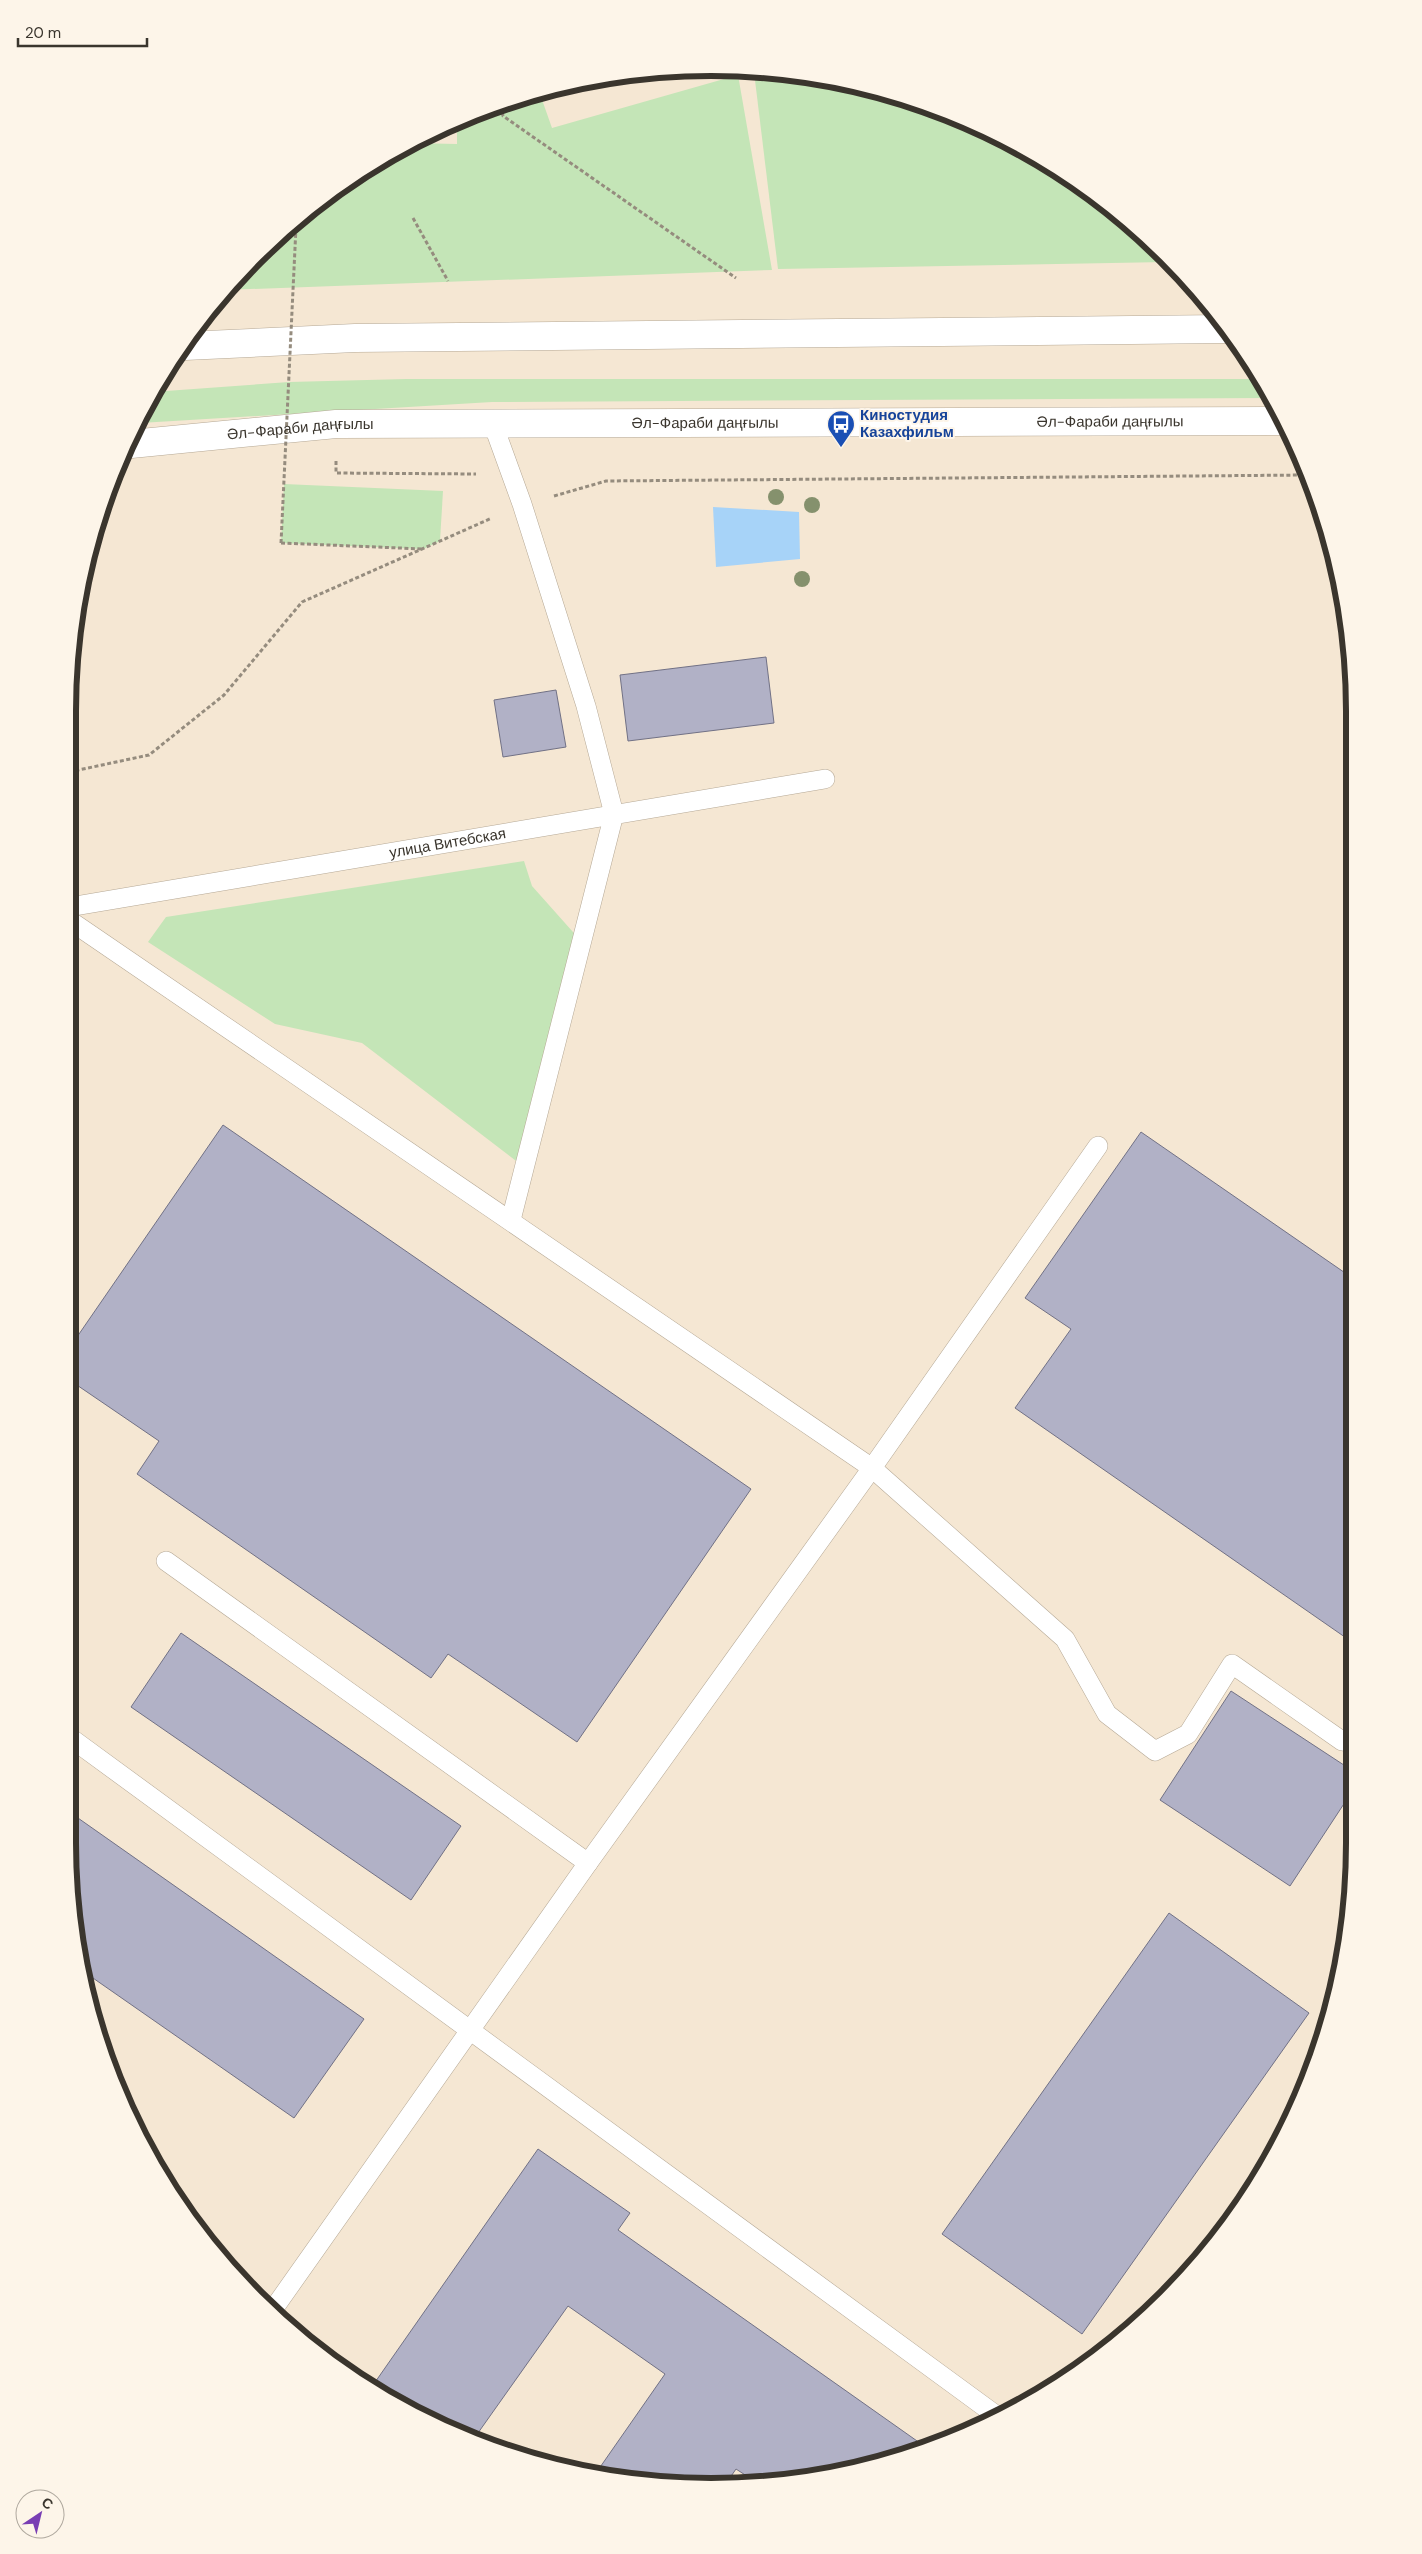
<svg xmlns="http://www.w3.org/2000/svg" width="1422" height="2554" viewBox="0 0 1422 2554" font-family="'DM Sans',sans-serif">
  <rect width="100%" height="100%" fill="#f5e7d3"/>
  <g fill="#c4e5b7">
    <path d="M754,72L795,73L918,102L1032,154L1136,227L1166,262L778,269Z"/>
    <path d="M738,75L772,270L225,290L319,201L411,143L457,144V122L527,96L540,94L552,128Z"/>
    <path d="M406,379H1258L1268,398L492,402L140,423L152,392L289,382Z"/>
    <path d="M284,484L443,491L440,541L423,549L281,543Z"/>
    <path d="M524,861L532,886L581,941L524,1167L362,1043L275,1024L148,942L166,917Z"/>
  </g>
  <path fill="#a7d3f8" d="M713,507L799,512L800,559L716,567Z"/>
  <g fill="#b1b1c6" stroke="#717185">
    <path d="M766,657L774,723L628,741L620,675Z"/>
    <path d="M556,690L566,747L503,757L494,700Z"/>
    <path d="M223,1125L751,1489L577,1742L448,1654L431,1678L137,1474L159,1441L68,1379V1350Z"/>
    <path d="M1141,1132L1351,1277L1352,1642L1015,1408L1071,1329L1025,1298Z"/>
    <path d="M181,1633L461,1826L411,1900L131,1707Z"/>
    <path d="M1231,1691L1353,1771V1790L1290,1886L1160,1800Z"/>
    <path d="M68,1811L364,2019L294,2118L80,1969L68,1843Z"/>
    <path d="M1169,1913L1309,2013L1082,2334L942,2234Z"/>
    <path d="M538,2149L630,2213L618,2230L927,2448L877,2465L759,2484L736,2469L725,2485H669L596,2473L665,2374L568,2306L473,2440L371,2388Z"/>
  </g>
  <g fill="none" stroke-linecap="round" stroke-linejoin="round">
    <g stroke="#b5a895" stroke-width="20">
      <g id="lane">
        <path d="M493,424L522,504L586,706L614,814L511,1220"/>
        <path id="s1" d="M69,907L825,779"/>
        <path d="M69,920L872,1468L1065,1639L1107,1714L1155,1751L1188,1734L1232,1664L1342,1741L1353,1743"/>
        <path d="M166,1561L588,1863"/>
        <path d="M68,1736L997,2416"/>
        <path d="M272,2311L588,1863L872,1468L1098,1146"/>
      </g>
    </g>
    <g stroke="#b5a895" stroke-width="29">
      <g id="primary">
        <path d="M185,346L355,338L1224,329"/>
        <path id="s2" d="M131,444L336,424L1280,421"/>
      </g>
    </g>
    <g stroke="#958c7e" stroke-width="3" stroke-dasharray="4 2.5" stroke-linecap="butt">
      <path d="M501,106L503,116L736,278"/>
      <path d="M413,218L448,281"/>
      <path d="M336,461V473L476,474"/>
      <path d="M554,496L606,481L1306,475"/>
      <path d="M281,543L423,549"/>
      <path d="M69,772L149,755L224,695L302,602L492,518"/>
    </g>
    <use href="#lane" stroke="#fff" stroke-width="19"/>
    <use href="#primary" stroke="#fff" stroke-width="28"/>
    <path stroke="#958c7e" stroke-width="3" stroke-dasharray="4 2.5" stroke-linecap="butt" d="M281,543L296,227"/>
  </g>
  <g fill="#85916d">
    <circle cx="776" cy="497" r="8"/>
    <circle cx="812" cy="505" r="8"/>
    <circle cx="802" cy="579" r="8"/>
  </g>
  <defs>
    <g id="bus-pin" transform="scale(1.4375)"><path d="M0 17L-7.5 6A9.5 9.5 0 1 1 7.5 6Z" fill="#1a4fb4" stroke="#fdf5e9"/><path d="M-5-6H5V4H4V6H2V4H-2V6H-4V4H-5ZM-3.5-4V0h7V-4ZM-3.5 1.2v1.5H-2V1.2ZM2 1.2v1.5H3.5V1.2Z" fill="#fff"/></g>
  </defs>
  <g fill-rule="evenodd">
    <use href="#bus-pin" x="841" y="424"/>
  </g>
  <g text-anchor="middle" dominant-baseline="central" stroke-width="4" stroke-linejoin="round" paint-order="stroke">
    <g font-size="15" font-weight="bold" fill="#164399" stroke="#fdf5e9" text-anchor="start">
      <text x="860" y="415">Киностудия<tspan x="860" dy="17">Казахфильм</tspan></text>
    </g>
    <g font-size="15" fill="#3a352d" stroke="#fdf5e9">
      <text stroke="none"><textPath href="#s2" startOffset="980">Әл-Фараби даңғылы</textPath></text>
      <text stroke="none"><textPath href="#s2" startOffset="575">Әл-Фараби даңғылы</textPath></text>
      <text stroke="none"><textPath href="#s2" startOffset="170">Әл-Фараби даңғылы</textPath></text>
      <text stroke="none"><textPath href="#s1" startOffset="384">улица Витебская</textPath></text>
    </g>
  </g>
  <path d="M0 0H1422V2554H0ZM711 76H711A635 635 0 0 1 1346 711V1843A635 635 0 0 1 711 2478H711A635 635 0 0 1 76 1843V711A635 635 0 0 1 711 76Z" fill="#fdf5e9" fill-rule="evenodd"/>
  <path fill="none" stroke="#3a352d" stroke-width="6" d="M711 76H711A635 635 0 0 1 1346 711V1843A635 635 0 0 1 711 2478H711A635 635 0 0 1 76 1843V711A635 635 0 0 1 711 76Z"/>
  <g transform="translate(40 2514) rotate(35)"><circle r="24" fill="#fdf5e9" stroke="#afa89e"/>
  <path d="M0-4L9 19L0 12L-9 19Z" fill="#793eb4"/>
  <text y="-8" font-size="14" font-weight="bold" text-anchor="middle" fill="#3a352d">С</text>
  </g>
  <path d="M18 38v8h129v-8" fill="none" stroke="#3a352d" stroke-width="2.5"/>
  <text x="25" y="38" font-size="15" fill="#3a352d" stroke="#fdf5e9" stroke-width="4" paint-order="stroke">20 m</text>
</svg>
